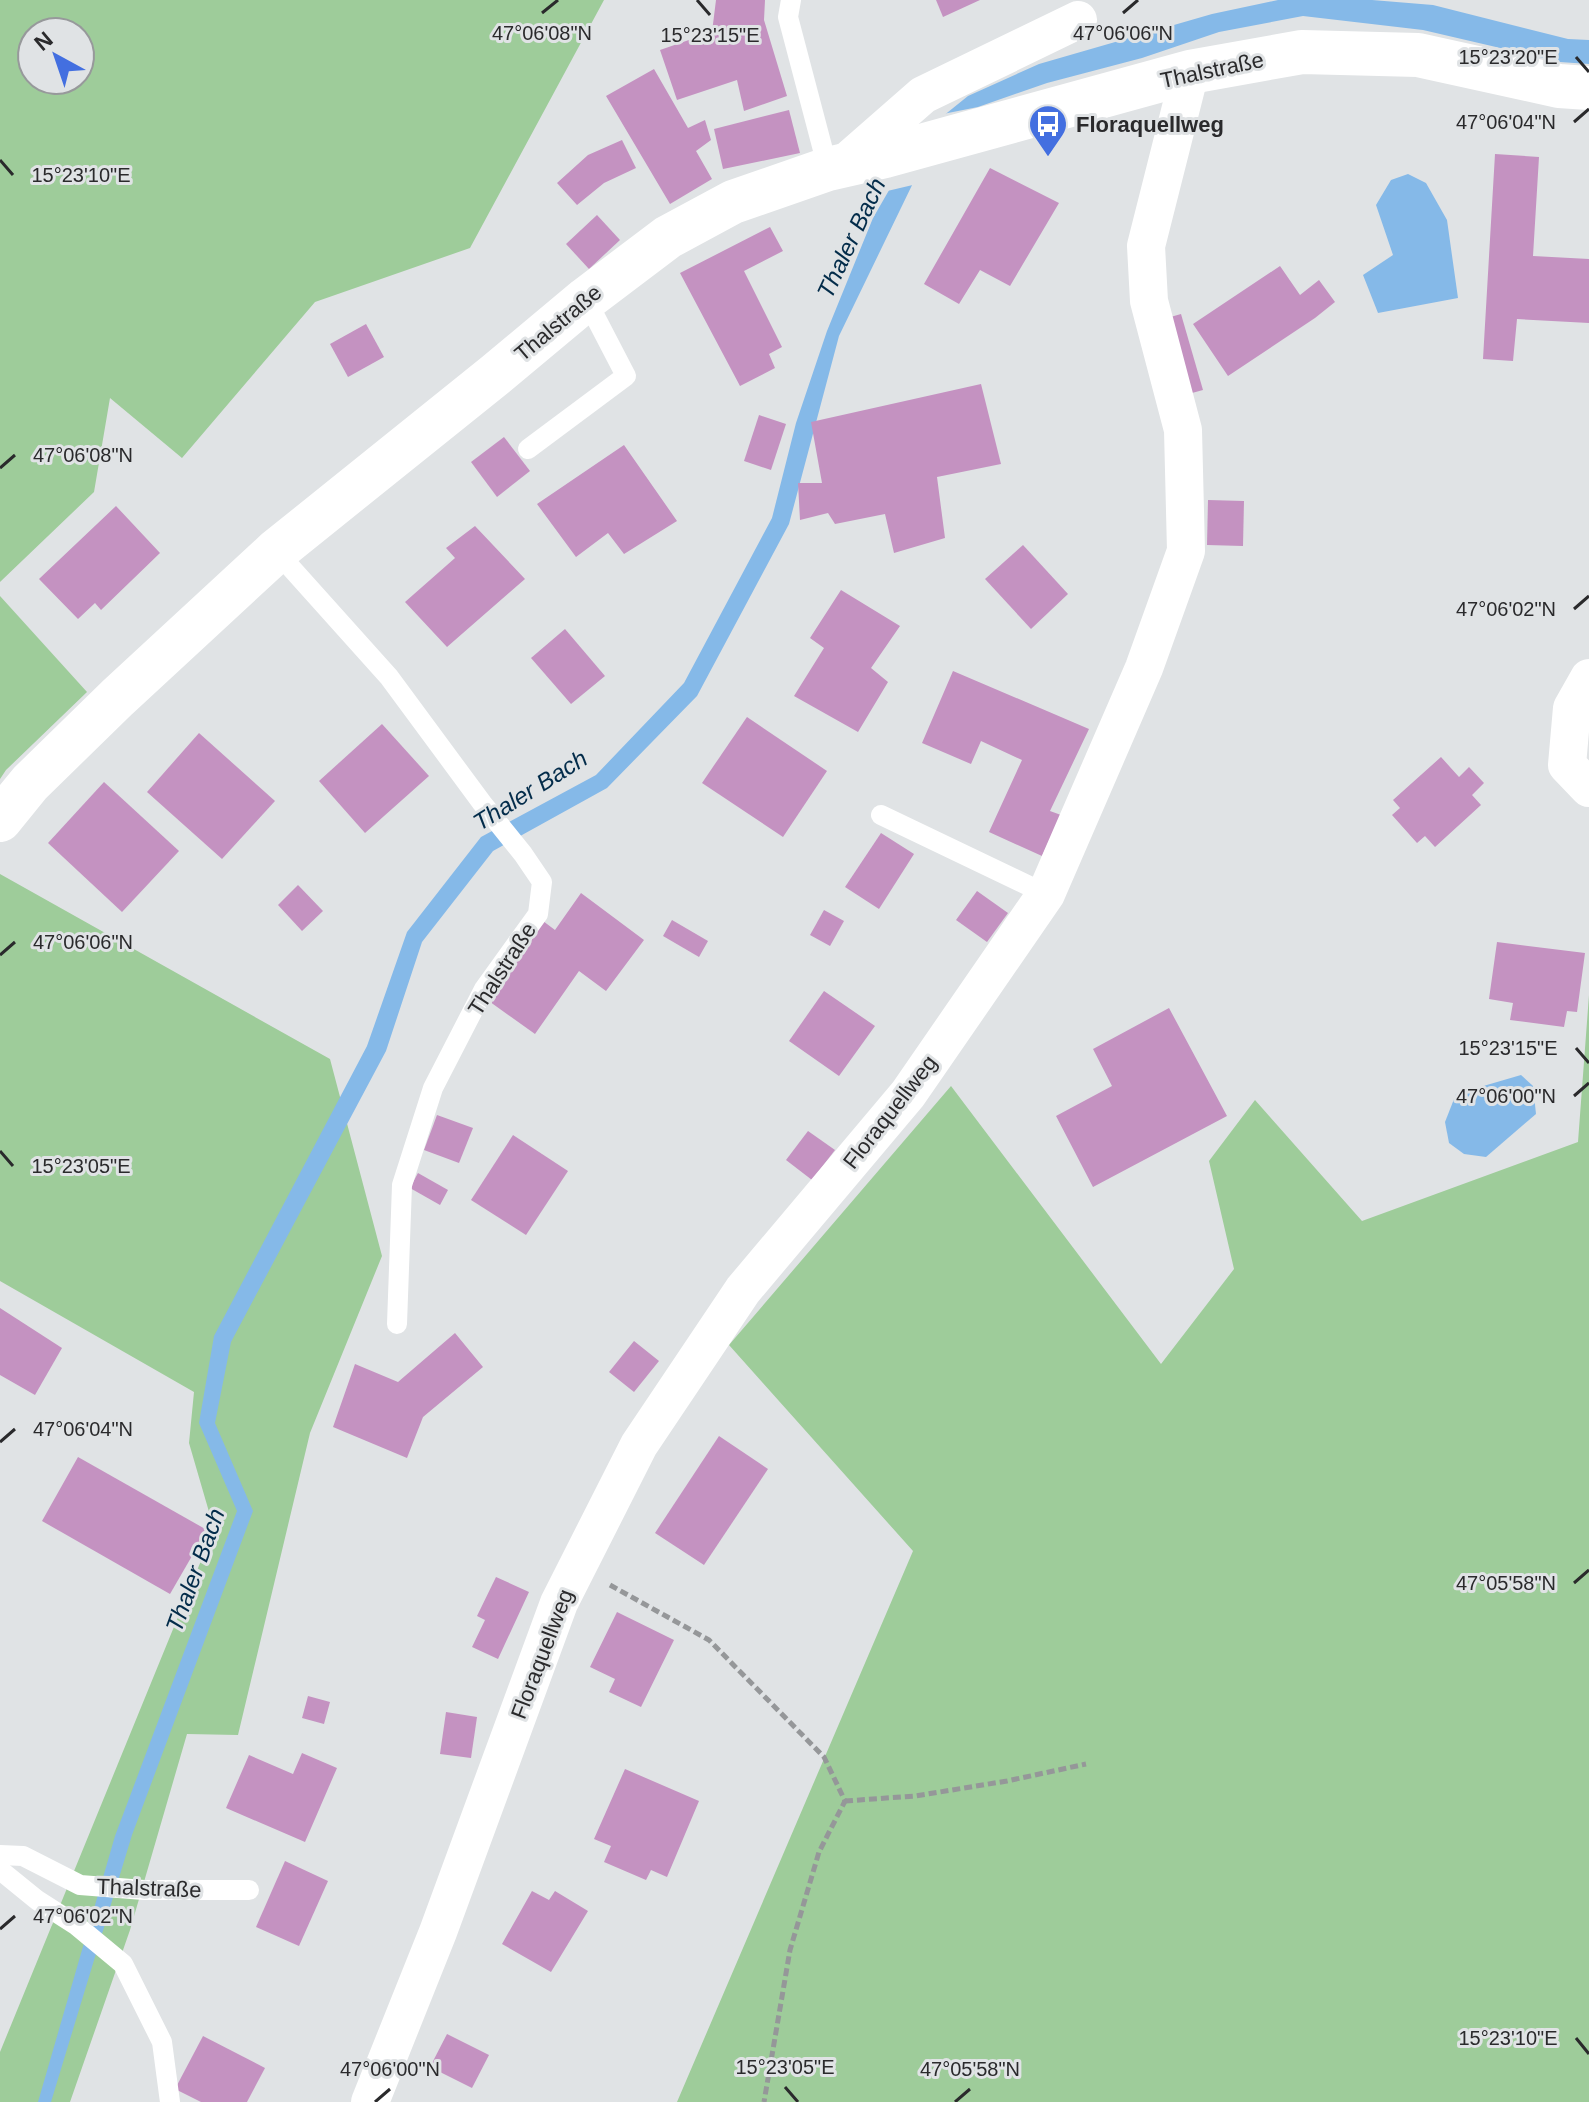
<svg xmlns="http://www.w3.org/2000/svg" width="1589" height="2102" viewBox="0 0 1589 2102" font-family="Arial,sans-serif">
  <rect width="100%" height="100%" fill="#e0e3e5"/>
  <g fill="#9ecc9a" fill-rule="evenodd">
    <path d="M0,0H604L470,248L315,302L182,458L110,398L94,492L0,582ZM32,32H80V80H32Z"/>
    <path d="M0,596L87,692L6,770L0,779Z"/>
    <path d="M0,874L330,1059L382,1256L310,1433L238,1735L187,1734L130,1930L70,2102H0V2052L214,1529L189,1443L194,1392L0,1281Z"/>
    <path d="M1589,995V2102H677L913,1551L729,1345L951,1086L1161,1364L1234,1269L1209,1161L1255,1100L1362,1221L1578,1142Z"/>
  </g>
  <g fill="#85b9e8">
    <path d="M1278,0H1372L1433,5L1568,39L1589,40V64L1560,62L1423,30L1303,16L1219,32L1142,58L1047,83L978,107L930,148L839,336L789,524L697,696L607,788L493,851L422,942L386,1051L231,1342L215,1423L253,1511L132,1835L51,2102H38L115,1836L237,1511L199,1423L214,1336L367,1046L407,932L481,837L596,775L684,683L772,518L796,423L827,331L873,218L922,133L968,96L1039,64L1212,14Z"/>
    <path d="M1408,174L1426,183L1447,220L1458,298L1378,313L1363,275L1393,255L1376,205L1391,180Z"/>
    <path d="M1521,1075L1533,1086L1536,1114L1486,1157L1464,1154L1449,1143L1445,1122L1456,1094Z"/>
  </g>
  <path fill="#e0e3e5" d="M978,107L970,119L933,151L917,184L883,192L919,130L938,115Z"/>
  <g fill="#c492c1">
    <path d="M716,0H765L764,20L787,96L744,111L737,80L677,100L660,50L712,32Z"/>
    <path d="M936,0H980L943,17Z"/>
    <path d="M654,69L688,128L705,120L711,140L696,151L712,179L670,204L606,96Z"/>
    <path d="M789,110L800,153L723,169L714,129Z"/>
    <path d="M622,140L636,168L604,183L577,205L557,183L588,155Z"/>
    <path d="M1495,154L1539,157L1533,256L1589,259V323L1517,319L1513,361L1483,359Z"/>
    <path d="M990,168L1059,203L1010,286L980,270L959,304L924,284Z"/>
    <path d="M597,215L620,240L589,269L566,244Z"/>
    <path d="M770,227L783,251L744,271L782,347L769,354L775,368L740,386L680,273Z"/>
    <path d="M1280,266L1300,295L1319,280L1335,302L1315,318L1228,376L1193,324Z"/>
    <path d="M1181,314L1203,390L1181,396L1160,320Z"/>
    <path d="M366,324L384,357L348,377L330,344Z"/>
    <path d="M981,384L1001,464L937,477L945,538L894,553L885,514L835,524L828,513L800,520L798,483H822L811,422Z"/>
    <path d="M759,415L786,424L771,470L744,461Z"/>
    <path d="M504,437L530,471L497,497L471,462Z"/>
    <path d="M624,445L677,521L624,554L608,533L576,557L537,504Z"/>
    <path d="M1208,500L1244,501L1243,546L1207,545Z"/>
    <path d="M116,506L160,553L101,610L95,603L78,619L39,579Z"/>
    <path d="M475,526L525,579L447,647L405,602L455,558L446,548Z"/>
    <path d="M1023,545L1068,594L1031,629L985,579Z"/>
    <path d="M841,590L900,626L871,668L888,682L858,732L794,696L824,648L810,638Z"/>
    <path d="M565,629L605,676L571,704L531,658Z"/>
    <path d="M953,671L1089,729L1050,811L1061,815L1042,856L989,832L1022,760L981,741L971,764L922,743Z"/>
    <path d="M747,717L827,771L783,837L702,783Z"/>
    <path d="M382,724L429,776L365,833L319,781Z"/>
    <path d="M199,733L275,801L222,859L147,792Z"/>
    <path d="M1441,757L1459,777L1469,767L1484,783L1472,795L1481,805L1435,847L1425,836L1417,843L1392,815L1400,808L1393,800Z"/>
    <path d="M104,782L179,851L122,912L48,843Z"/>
    <path d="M881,833L914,854L879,909L845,887Z"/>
    <path d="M298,885L323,911L302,931L278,905Z"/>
    <path d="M977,891L1008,913L987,942L956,920Z"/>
    <path d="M581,893L644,940L606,991L579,971L535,1034L486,999L543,921L555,930Z"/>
    <path d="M824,910L844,921L830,946L810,935Z"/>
    <path d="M672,920L708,941L699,957L663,936Z"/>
    <path d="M1497,942L1585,953L1577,1012L1567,1011L1564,1027L1510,1020L1513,1003L1489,999Z"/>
    <path d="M824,991L875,1026L839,1076L789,1041Z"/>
    <path d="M1169,1008L1227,1116L1093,1187L1056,1116L1112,1086L1093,1049Z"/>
    <path d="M437,1115L473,1128L459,1163L424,1150Z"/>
    <path d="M808,1131L835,1150L812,1180L786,1160Z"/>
    <path d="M513,1135L568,1171L526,1235L471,1200Z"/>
    <path d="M418,1173L448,1190L440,1205L410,1188Z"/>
    <path d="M0,1308L62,1348L35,1395L0,1375Z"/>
    <path d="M455,1333L483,1367L423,1417L407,1458L333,1427L355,1364L398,1382Z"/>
    <path d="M634,1341L659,1361L634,1392L609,1372Z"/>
    <path d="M719,1436L768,1469L704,1565L655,1533Z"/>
    <path d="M78,1457L207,1530L170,1594L42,1521Z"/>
    <path d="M496,1577L529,1592L498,1659L472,1647L485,1620L477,1616Z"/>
    <path d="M617,1612L674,1640L641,1707L609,1692L615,1679L590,1667Z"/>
    <path d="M308,1696L330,1702L324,1724L302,1718Z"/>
    <path d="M446,1712L477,1717L471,1758L440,1754Z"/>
    <path d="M302,1753L337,1768L305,1842L226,1808L249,1755L293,1774Z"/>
    <path d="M625,1769L699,1801L667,1877L651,1870L646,1880L604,1862L611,1846L594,1839Z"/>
    <path d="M285,1861L328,1881L299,1946L256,1927Z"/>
    <path d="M532,1891L549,1900L555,1891L588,1911L551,1972L502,1944Z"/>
    <path d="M447,2034L489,2055L472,2088L430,2067Z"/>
    <path d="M203,2036L265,2068L247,2102H201L175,2089Z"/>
  </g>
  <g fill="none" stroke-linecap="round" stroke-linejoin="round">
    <g stroke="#959799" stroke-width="5" stroke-dasharray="8 4" stroke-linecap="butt">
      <path d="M610,1585L709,1640L824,1757L845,1801L819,1852L790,1950L764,2102"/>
      <path d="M845,1801L915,1796L1007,1781L1086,1764"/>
    </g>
    <g stroke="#fff" stroke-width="20">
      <path d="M791,0L788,17L828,169"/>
      <path d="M528,449L626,376L586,299"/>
      <path d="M276,551L389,677L482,803L523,854L542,882L538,914L484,989L433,1088L402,1185L397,1324"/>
      <path d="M881,815L1046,894"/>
      <path d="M0,1855L23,1856L80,1885L144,1890H249"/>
      <path d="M0,1870L37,1900L76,1925L123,1964L162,2042L170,2102"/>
    </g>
    <g stroke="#fff" stroke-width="38">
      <path d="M843,165L923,95L1078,20"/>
      <path d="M1589,678L1572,708L1567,765L1589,788"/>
      <path d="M370,2102L438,1932L559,1603L639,1445L743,1290L908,1094L1046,894L1144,668L1186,551L1183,430L1149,301L1146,246L1190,72"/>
    </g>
    <path stroke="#fff" stroke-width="44" d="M0,820L30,783L117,698L276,551L495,375L586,299L668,237L733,202L828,169L885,156L1190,72L1302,52L1418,55L1559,86L1589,88"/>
  </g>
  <path fill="none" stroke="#2a2a2c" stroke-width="3" d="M697,0L710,15M542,13L558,0M1123,13L1138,0M1576,57L1589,72M1574,122L1589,109M0,160L13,175M0,468L15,455M1574,609L1589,596M0,955L15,942M1576,1048L1589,1063M1574,1096L1589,1083M0,1151L13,1166M0,1442L15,1429M1574,1583L1589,1570M0,1929L15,1916M1576,2038L1589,2054M785,2087L798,2102M375,2102L390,2089M955,2102L970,2089"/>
  <defs>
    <g id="bus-pin" transform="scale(2)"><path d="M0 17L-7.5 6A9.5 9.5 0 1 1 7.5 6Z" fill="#436fe0" stroke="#e0e3e5"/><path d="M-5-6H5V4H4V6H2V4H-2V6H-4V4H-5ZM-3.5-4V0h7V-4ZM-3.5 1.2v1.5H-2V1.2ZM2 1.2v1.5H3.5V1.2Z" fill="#fff"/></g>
  </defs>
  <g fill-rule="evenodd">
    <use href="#bus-pin" x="1048" y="124"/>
  </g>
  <g text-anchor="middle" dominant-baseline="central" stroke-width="6" stroke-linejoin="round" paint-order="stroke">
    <g font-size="22" fill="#2a2a2c" stroke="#e0e3e5">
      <text transform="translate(1212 70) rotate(-12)">Thalstraße</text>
      <text transform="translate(558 323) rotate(-40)">Thalstraße</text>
      <text transform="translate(502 969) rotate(-57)">Thalstraße</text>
      <text transform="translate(890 1112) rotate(-52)">Floraquellweg</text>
      <text transform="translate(542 1654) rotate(-69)">Floraquellweg</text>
      <text transform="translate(149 1888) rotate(2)">Thalstraße</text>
    </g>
    <g font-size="22" font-weight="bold" fill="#2a2a2c" stroke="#e0e3e5" text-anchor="start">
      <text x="1076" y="124">Floraquellweg</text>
    </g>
    <g font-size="24" font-style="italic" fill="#032c4a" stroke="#e0e3e5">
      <text transform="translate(851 238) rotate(-65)">Thaler Bach</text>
      <text transform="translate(530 790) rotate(-32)">Thaler Bach</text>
      <text transform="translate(195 1570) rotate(-70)">Thaler Bach</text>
    </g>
  </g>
  <g font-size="20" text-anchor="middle" fill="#2a2a2c" stroke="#e0e3e5" stroke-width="6" stroke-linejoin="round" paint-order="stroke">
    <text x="542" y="40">47°06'08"N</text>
    <text x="1123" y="40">47°06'06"N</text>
    <text x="710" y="42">15°23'15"E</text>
    <text x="1508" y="64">15°23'20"E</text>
    <text x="1506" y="129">47°06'04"N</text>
    <text x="81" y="182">15°23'10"E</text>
    <text x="83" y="462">47°06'08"N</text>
    <text x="1506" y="616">47°06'02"N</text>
    <text x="83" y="949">47°06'06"N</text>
    <text x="1508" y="1055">15°23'15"E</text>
    <text x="1506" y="1103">47°06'00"N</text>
    <text x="81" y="1173">15°23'05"E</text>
    <text x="83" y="1436">47°06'04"N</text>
    <text x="1506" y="1590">47°05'58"N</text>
    <text x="83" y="1923">47°06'02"N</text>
    <text x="1508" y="2045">15°23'10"E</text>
    <text x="785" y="2074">15°23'05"E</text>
    <text x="390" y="2076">47°06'00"N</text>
    <text x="970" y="2076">47°05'58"N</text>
  </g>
  <g transform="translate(56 56) rotate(320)"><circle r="38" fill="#e0e3e5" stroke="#97999b" stroke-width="2"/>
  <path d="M0-6L14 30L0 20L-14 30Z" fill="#436fe0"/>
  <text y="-12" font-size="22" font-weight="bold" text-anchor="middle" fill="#2a2a2c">N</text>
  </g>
</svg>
